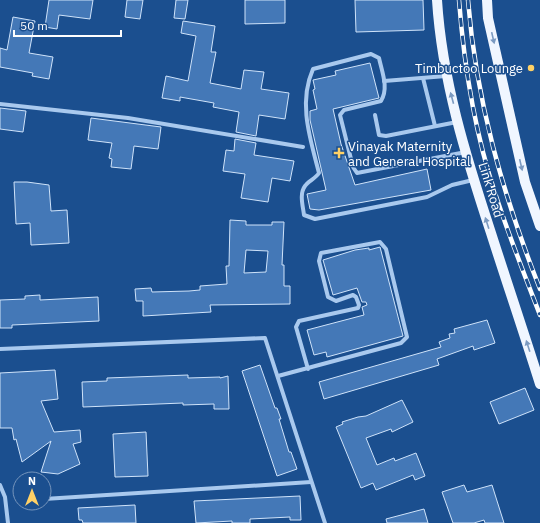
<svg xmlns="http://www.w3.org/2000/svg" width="540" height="523" viewBox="0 0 540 523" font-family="'IBM Plex Sans',sans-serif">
  <rect width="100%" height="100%" fill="#1b4f8f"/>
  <g fill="#4478b7" stroke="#cfe3fa" fill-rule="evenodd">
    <path d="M49,0H93L90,19L59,15L57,29L45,27Z"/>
    <path d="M127,0H143L140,19L125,17Z"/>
    <path d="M176,0H188L185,19L174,18Z"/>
    <path d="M245,0H285V23L245,24Z"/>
    <path d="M355,0H423L424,30L356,32Z"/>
    <path d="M13,17L35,21L29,53L53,57L49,79L32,76L33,73L0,67V48L7,50Z"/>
    <path d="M183,21L215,26L211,52H216L210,83L241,89L244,70L264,72L261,89L289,93L285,119L259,115L256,136L236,132L239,112L213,107L214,103L180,97V101L162,98L166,76L188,81L196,36L181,33Z"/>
    <path d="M370,63L379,98L333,109L341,144L355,185L427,169L431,190L319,210L310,209L307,194L326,190L310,120V111L317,109L313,90L315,89L313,80L336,75L335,71Z"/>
    <path d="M0,108L26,111L23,132L0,129Z"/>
    <path d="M91,118L161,127L158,149L134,146L131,169L111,167L112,159L109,158L112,143L88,140Z"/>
    <path d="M235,139L256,143L254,155L294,161L290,181L272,178L268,202L241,198L245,174L223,171L226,150L234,151Z"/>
    <path d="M14,182H27L49,185L51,211L67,210L69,243L31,245L30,223L16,224Z"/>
    <path d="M230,220L246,221V225H272V222H284L282,265H284V286H290V304L210,305L211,312L143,316V301H136L135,289L151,288L152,292L189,291L200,290V286L227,284L226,266H229ZM246,250L268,251L266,272L244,273Z"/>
    <path d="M380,247L403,336L327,357L326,352L314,355L307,330L364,315L362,307L367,305L366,302H362L357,288L333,295L323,260L355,250L369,248V250Z"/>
    <path d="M40,295V300L98,297L99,321L12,325V328H0V300L25,299V296Z"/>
    <path d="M487,320L495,343L474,350L473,346L437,359L439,365L324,399L319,382L441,347L439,342L450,338L449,334L455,333L454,329Z"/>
    <path d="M260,365L275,408H277L281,419H279L289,452H291L297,469L277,476L242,371Z"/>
    <path d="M55,370L58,399L41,401L54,432L80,430L81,442L73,444L80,464L58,474L41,472L51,441L22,462L16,439L14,440L12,428H0V373Z"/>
    <path d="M188,375V378L220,377V378L228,376L229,409H214V404L183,405V403L83,407L82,382L107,381V378Z"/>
    <path d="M525,388L534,410L499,424L490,402Z"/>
    <path d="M402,400L413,422L392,432L391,429L366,438L377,465L394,458L395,461L416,453L425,476L415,480L413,475L376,490L373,483L361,488L336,427L343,424L342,422L358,417L366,416Z"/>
    <path d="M146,432L148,476L115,477L113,434Z"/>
    <path d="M464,485L467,492L492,485L504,523H485L484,520L474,523H453L442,492Z"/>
    <path d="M300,496L301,520H290V517L250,519V523H232V521L196,523L194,501Z"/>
    <path d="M135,505L136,523H83L82,520H79L78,508Z"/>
    <path d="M424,509L428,523H387L386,519Z"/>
  </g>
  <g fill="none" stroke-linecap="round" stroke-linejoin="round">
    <g stroke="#a9c9ee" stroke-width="4">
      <path d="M423,78L435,126"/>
      <path d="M384,81L446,76"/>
      <path d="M0,104L128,118L303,147"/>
      <path d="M375,115L379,135L386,136L457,122"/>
      <path d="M466,152L357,173L353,167L340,115L344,110L381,101C389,88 382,72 379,58L371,54L313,69C298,103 310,138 319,173C315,179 308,181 305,186C299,194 303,206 304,215L315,219L427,197L452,185L473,180"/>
      <path d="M0,349L265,338L325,523"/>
      <path d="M278,376L401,343L407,337L386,249L380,242L321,253L319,261L328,297L336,301L353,295L356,297L359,305L358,308L299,321L296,327L308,369"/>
      <path d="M0,485L5,497L8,523"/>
      <path d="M44,499L311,482"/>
    </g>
    <g stroke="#f0f6ff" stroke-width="10">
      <path d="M437,0C442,80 466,157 491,233C507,283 524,333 540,384"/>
      <path d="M487,0L488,18L525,182L540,226"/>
    </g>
    <g stroke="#fff" stroke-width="4.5">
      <g id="rail">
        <path d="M459,0C464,65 475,134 496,196C509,236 525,276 540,315"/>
        <path d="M468,0C476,101 503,195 540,289"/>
      </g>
    </g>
    <use href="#rail" stroke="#1b4f8f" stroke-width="3" stroke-dasharray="9" stroke-linecap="butt"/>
  </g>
  <defs><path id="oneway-solid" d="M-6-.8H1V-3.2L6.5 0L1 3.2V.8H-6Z"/></defs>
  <g fill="#7b9ac1">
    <use href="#oneway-solid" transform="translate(493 38) rotate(77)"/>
    <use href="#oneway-solid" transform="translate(452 98) rotate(-105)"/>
    <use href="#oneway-solid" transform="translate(521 165) rotate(77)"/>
    <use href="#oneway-solid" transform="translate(487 223) rotate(-108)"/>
    <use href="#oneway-solid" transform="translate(528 346) rotate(-108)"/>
  </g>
  <g fill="#ffd166" stroke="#1b4f8f" stroke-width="1.5">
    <circle cx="531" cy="68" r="4"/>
    <path d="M337 147h4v4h4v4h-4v4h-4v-4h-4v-4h4z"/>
  </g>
  <g text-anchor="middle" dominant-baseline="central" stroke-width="3" stroke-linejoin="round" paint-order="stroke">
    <g font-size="13" fill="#fff" stroke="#1b4f8f" text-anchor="end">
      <text x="523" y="68">Timbuctoo Lounge</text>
      <text x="348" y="146" text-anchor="start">Vinayak Maternity<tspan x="348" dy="15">and General Hospital</tspan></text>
    </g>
    <g font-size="13" fill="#fff" stroke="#1b4f8f">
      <text transform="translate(491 190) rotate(73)">Link Road</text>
    </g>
  </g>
  <g transform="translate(32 491)"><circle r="19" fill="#1b4f8f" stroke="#7695bc"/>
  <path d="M0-3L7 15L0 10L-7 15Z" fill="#ffd166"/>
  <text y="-6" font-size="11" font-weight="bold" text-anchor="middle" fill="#ffffff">N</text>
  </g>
  <path d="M14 30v6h107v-6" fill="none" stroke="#ffffff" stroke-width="2"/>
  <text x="20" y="30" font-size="12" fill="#ffffff" stroke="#1b4f8f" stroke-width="3" paint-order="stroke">50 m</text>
</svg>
